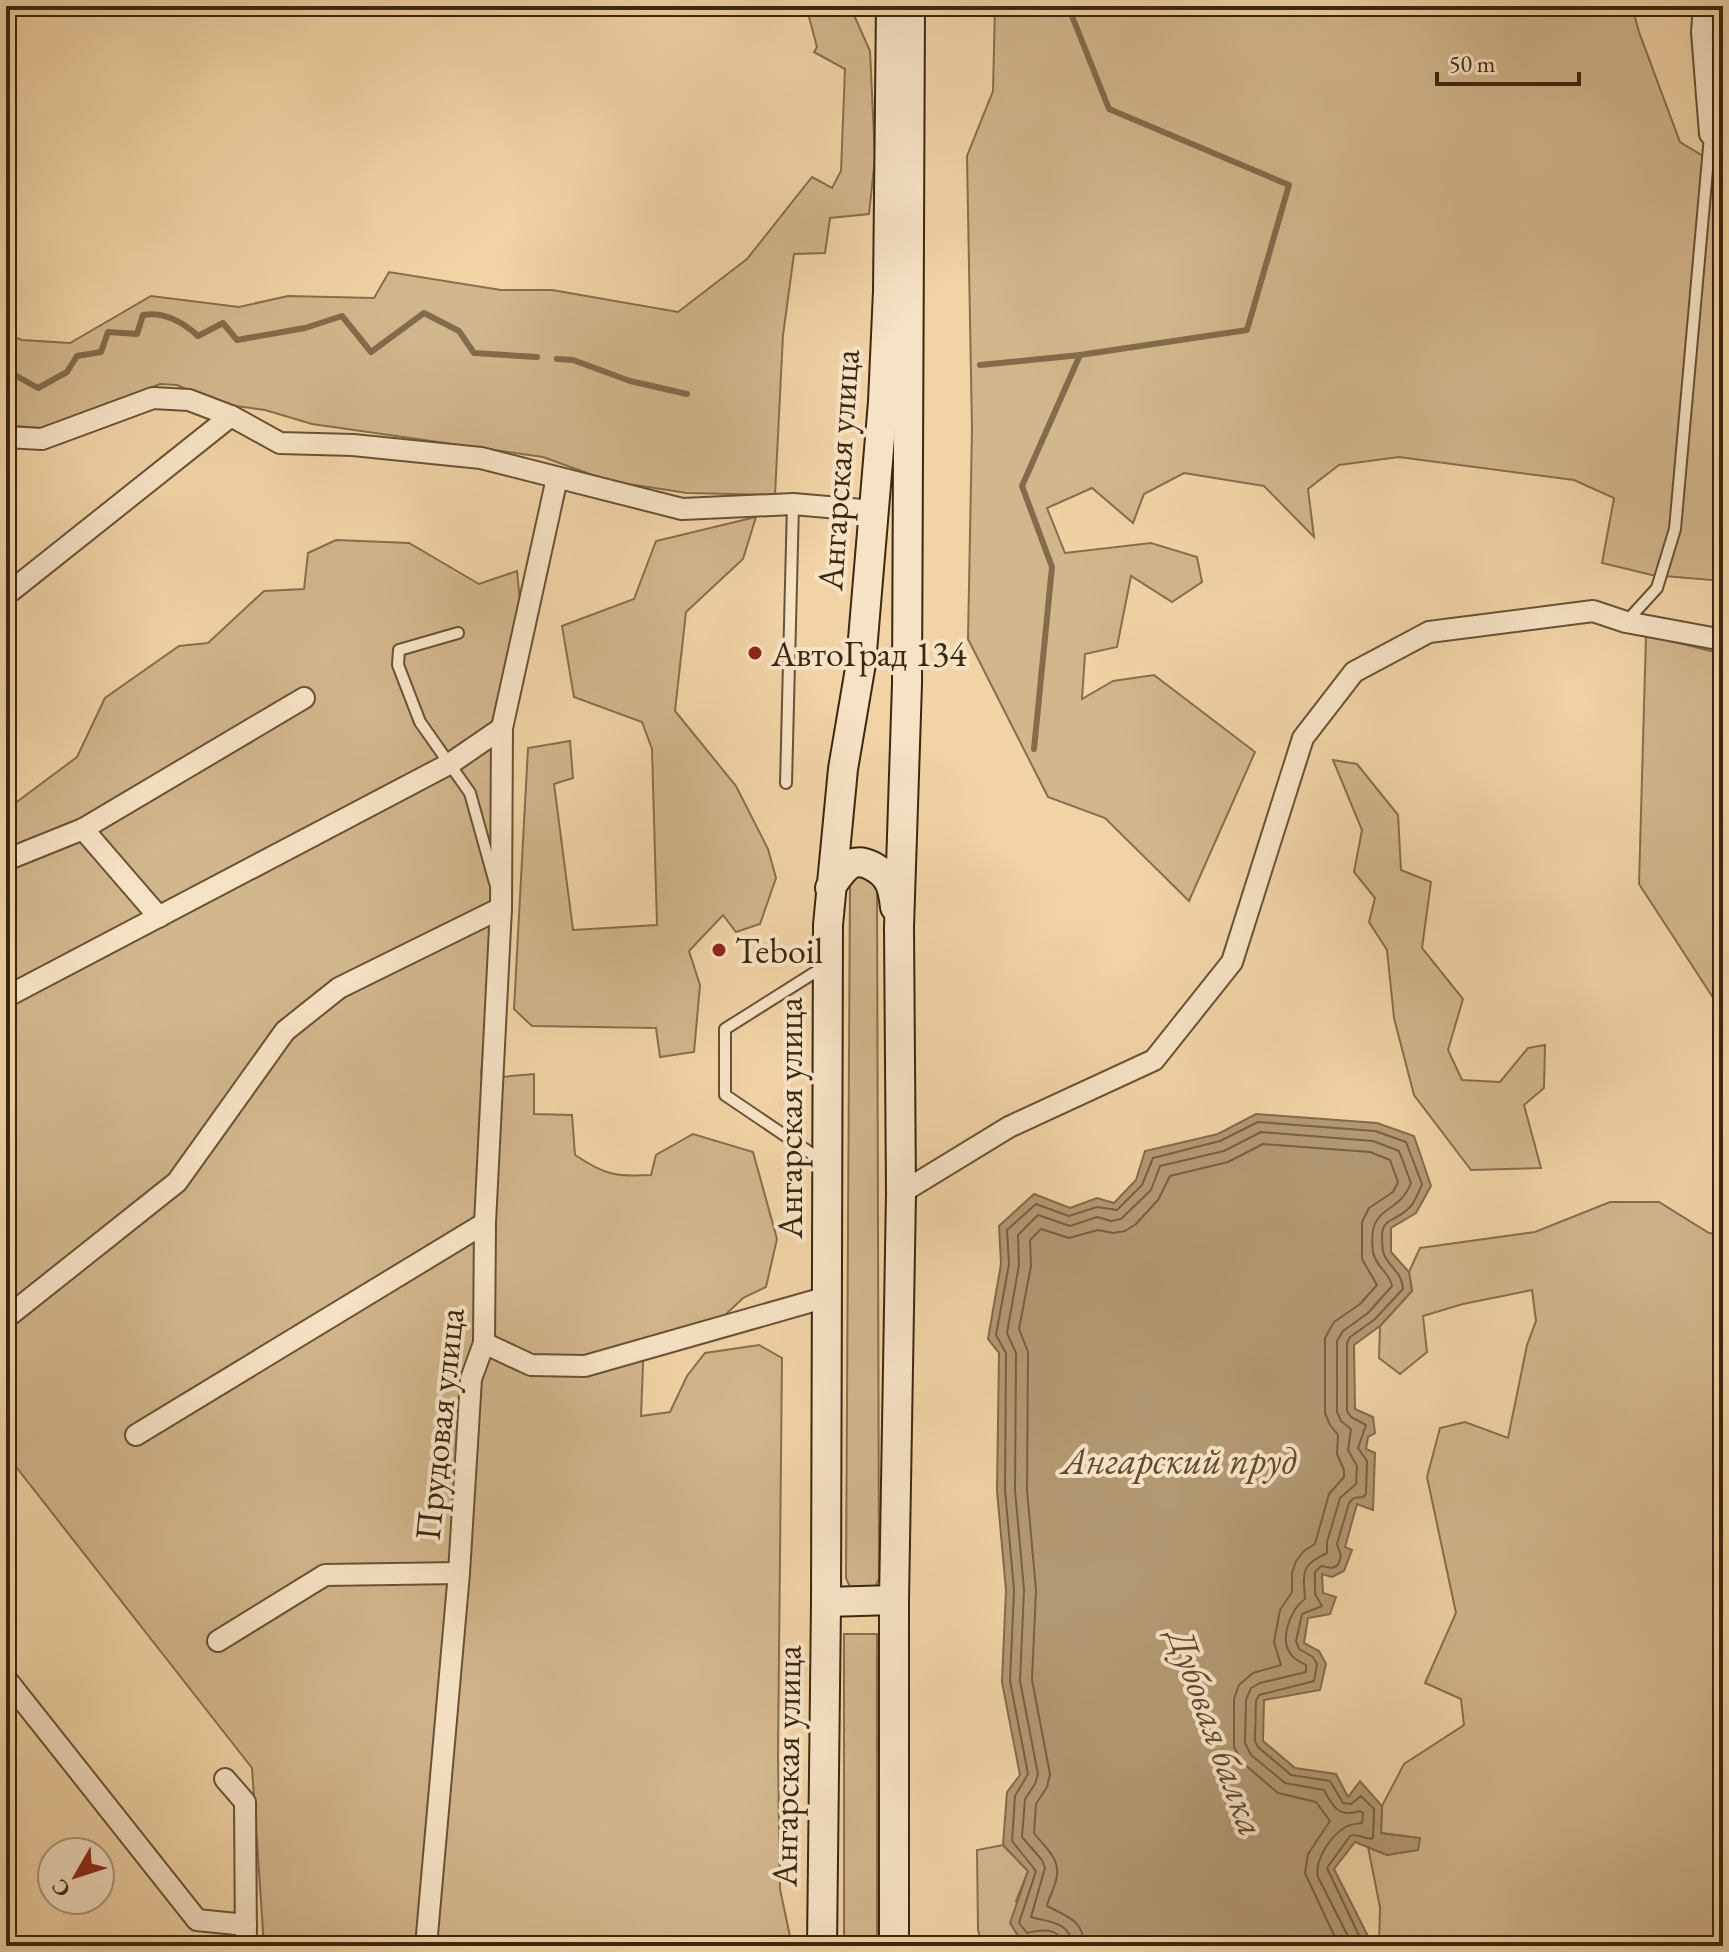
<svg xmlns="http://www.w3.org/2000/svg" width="1729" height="1952" viewBox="0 0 1729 1952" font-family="'EB Garamond',serif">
  <rect width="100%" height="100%" fill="#f1d3a6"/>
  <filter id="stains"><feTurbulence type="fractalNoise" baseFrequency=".0025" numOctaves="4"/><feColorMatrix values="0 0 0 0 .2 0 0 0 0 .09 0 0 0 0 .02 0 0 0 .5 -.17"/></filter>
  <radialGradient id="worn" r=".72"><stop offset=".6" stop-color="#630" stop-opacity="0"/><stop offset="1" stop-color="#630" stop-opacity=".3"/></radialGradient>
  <g fill="#d2b68c" stroke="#876e4e" stroke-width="2">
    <path d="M806,6H850L870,51L875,158L869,214L830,218L825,253L794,254L783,335L775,495L687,493L609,481L543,457L312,424L265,410L221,404L177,385L160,384L47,429L6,425V334L22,340L70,343L151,296L239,307L288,296L374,298L389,272L501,290H552L678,312L747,259L812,177L832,188L841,171L845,69L814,52L817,47Z"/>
    <path d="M995,6H1632L1639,32L1680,142L1723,168V581L1652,575L1602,563L1614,498L1574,480L1399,457L1339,465L1308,489L1314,537L1264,486L1184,473L1144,494L1133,523L1092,488L1047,508L1065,553L1151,543L1197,557L1202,582L1172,602L1131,576L1117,647L1085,654L1082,699L1113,681L1154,675L1255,752L1189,901L1105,818L1048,797L968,639L972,429L967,156L993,91Z"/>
    <path d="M756,517L743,559L686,612L675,711L736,786L768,849L776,878L760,924L736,932L723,915L689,951L700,985L694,1052L660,1057L656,1028L532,1026L514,1009L528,748L570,741L573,778L554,784L573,930L657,925L652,749L642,722L574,697L562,626L634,599L656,541Z"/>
    <path d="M336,540L409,543L479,584L517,571L526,663L502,775L490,900L493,941L481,1075L501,1077L534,1074V1114L572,1115L575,1155C605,1175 616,1177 651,1175L656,1155L693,1134L753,1152L777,1239L766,1287L743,1298L723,1317L644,1341L641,1416L670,1412L687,1376L705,1353L759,1345L782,1358L778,1754L780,1889L792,1946H264L252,1768L6,1454V810L77,757L105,698L179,646L208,643L264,591L304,589L308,553Z"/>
    <path d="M1646,635L1723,654V1013L1639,884Z"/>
    <path d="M1333,760L1357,764L1398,815L1401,870L1431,882L1422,948L1463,999L1448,1050L1462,1080L1500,1082L1528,1048L1545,1045L1544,1088L1524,1105L1541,1168L1471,1170L1414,1095L1394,1018L1387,950L1369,922L1375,898L1354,872L1362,830Z"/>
    <path d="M857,870L877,882L879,1579L872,1592L852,1591L846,1578L850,882Z"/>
    <path d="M1610,1202H1659L1709,1233L1723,1234V1946H1379L1380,1907L1368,1847L1387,1855L1418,1850L1419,1838L1381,1833L1382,1806L1404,1764L1464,1725L1461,1699L1425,1683L1456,1613L1427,1477L1440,1428L1465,1422L1508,1438L1527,1345L1536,1321L1532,1290L1463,1304L1423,1316L1427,1352L1400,1374L1379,1358L1380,1326L1412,1291L1409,1272L1420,1248L1535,1232Z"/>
    <rect x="844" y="1634" width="33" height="312"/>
    <path d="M1003,1845L1028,1871L1016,1901L1041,1937L1055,1942L1054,1946H983L978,1930L977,1850Z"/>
  </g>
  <path fill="#b39973" stroke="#836b4b" stroke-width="2" d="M1256,1114L1377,1123L1414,1136L1431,1186L1416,1213L1391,1228V1252L1409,1272L1412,1291L1380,1326L1354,1345L1355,1409L1373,1417L1375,1433L1368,1437L1366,1449L1375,1453L1373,1510L1357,1504L1345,1547L1352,1550L1344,1571L1332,1577L1322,1574L1323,1593L1336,1597L1330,1614L1308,1618L1304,1643L1319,1651L1326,1664L1320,1690L1264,1700L1263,1741L1295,1768L1336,1774L1348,1797L1360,1781L1382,1806L1381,1833L1420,1838L1418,1850L1387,1855L1355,1842L1334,1869L1373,1946H1054V1942L1041,1937L1024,1945L1010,1923L1028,1871L1003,1845L1007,1792L1020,1775L1002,1682L1006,1590L997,1491L999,1353L988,1339L1001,1264L999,1226L1034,1194L1070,1208L1097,1198L1114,1203L1136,1180L1145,1151L1218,1134Z"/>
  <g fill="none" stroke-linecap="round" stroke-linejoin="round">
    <g stroke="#786041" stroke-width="2">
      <path d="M1062,1946C1061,1926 1040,1930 1027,1933L1019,1923L1036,1871L1012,1841L1015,1796L1028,1774L1010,1681L1014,1590L1005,1490L1006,1353L996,1335L1009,1264L1007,1230L1036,1204L1069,1216L1097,1207L1117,1210L1142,1185L1153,1158L1220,1141L1258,1122L1375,1131L1406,1142L1422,1184C1419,1191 1415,1202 1410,1207C1392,1226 1378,1213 1383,1251C1386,1266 1402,1270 1403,1289L1374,1320L1350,1337L1347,1343V1411L1351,1417L1366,1425L1358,1448L1367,1461L1366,1494L1363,1497L1354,1498L1349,1503L1337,1544L1341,1556L1338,1565L1332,1568L1321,1566L1315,1572V1594L1322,1606L1302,1614L1296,1641L1299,1649L1313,1657L1317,1664L1314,1681L1259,1695L1256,1701L1255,1741L1258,1747L1291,1775L1330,1781L1343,1803L1351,1804L1361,1796L1374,1809L1373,1838C1365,1841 1358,1832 1350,1836L1327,1868L1364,1946"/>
      <path d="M1072,1946C1071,1921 1048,1922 1031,1917L1045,1868L1042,1860L1022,1837L1025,1799L1035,1784L1038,1774L1020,1681L1024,1590L1015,1490L1016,1353L1007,1333L1019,1265L1018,1235L1038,1215L1070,1226L1097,1217L1111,1221L1121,1219L1151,1190L1160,1166L1224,1151L1261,1132L1373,1141L1399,1151L1411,1183C1397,1218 1367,1202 1373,1252C1375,1266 1390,1273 1392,1286L1368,1313L1343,1331L1337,1341V1412L1341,1421L1351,1429L1348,1450L1357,1466L1356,1484L1340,1498L1327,1542V1553C1301,1565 1303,1571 1305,1599C1292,1608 1279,1637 1290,1653C1293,1659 1300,1662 1306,1665V1672L1260,1683L1251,1688L1246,1700L1245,1743L1251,1755L1285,1783L1324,1790C1333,1807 1339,1818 1360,1811L1363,1813L1362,1823C1357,1824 1349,1824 1344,1828C1330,1837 1314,1861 1318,1877L1353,1946"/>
      <path d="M1084,1946C1084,1920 1066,1916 1047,1906C1049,1897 1054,1889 1056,1880C1062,1859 1045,1848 1034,1833L1036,1804L1047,1787L1050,1774L1032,1680L1036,1590L1027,1490L1028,1352L1019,1329L1031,1266L1030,1240L1041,1229L1069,1238L1098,1230L1113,1233L1125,1231L1136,1224L1158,1200L1170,1176L1228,1162L1263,1144L1370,1152L1390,1160L1398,1182L1393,1192L1369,1208L1362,1222V1259L1377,1285L1360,1304L1334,1322L1325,1338V1413L1330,1425L1338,1435L1337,1454L1344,1470V1477L1329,1494L1315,1544L1304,1551L1296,1561L1292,1573V1592L1280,1610L1274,1642L1281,1665L1253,1673L1239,1685L1234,1699V1747L1243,1763L1278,1793L1316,1802L1330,1821L1308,1854L1305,1873L1339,1946"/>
    </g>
    <g stroke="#836b4b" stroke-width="6">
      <path d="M557,359L573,360L630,381L687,394"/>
      <path d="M980,365L1080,355"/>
      <path d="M6,370L38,388L67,372L77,356L101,352L108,332L137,334L143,315C163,311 183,322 198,336L223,323L237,340L305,328L342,316L371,352L424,313L459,331L474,353L537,357"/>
      <path d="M1034,749L1052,567L1022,486L1080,355L1247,330L1289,185L1109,109L1068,6"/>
    </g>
    <g stroke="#695235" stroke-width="14">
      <g id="service">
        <path d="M1626,622L1657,588L1675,529L1710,136"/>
        <path d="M458,633L399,650L398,665L420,722L470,793L495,883"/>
        <path d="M786,783L793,504"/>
        <path d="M824,1162L725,1095V1029L825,966"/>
      </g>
    </g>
    <g stroke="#695235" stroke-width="24">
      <g id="minor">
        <path d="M1704,6L1702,32L1710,134L1723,147"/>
        <path d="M6,437L42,439L153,398L189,400L231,416L280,443L353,445L481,458L682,509L793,504L874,511"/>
        <path d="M6,595L231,416"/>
        <path d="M83,829L159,917"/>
        <path d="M6,860L83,829L304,698"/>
        <path d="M6,997L451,763L502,728"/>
        <path d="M901,1193L1009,1127L1154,1060L1232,962L1303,738L1354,672L1429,632L1593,611L1626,622L1723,640"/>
        <path d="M6,1318L177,1182L285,1031L339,988L501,908"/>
        <path d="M484,1343L531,1365L585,1366L827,1297"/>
        <path d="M136,1435L485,1223"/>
        <path d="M218,1641L325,1575L459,1573"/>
        <path d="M6,1679L197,1920L246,1925"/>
        <path d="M225,1779L245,1802L246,1946"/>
        <path d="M426,1946L459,1573L471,1379L484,1343L485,1223L501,908L502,728L557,478"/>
      </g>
    </g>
    <g stroke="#3c270f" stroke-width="32">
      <g id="secondary">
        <path d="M830,888C836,880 842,869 851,864C864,858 883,870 889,882C893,889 894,899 895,907"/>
        <path d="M826,1602L894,1600"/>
        <path d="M822,1946L826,1602L828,925L843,769L861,663L883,402L888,291L891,6"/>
        <path d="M894,1946V1600L901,1193L899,927L907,684L910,6"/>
      </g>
    </g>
    <use href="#service" stroke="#f6e2c5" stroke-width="10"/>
    <use href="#minor" stroke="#f6e2c5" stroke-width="20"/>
    <use href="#secondary" stroke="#f6e2c5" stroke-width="28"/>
  </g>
  <g fill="#8f2418" stroke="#f6e2c5" stroke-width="3">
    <circle cx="755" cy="653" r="8"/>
    <circle cx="719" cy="950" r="8"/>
  </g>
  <g text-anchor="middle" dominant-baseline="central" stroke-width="8" stroke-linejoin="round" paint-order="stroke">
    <g font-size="36" fill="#3c270f" stroke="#f6e2c5">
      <text transform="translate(838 470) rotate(-86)">Ангарская улица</text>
      <text transform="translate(789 1118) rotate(-90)">Ангарская улица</text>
      <text transform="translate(439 1424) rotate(-84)">Прудовая улица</text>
      <text transform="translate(786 1766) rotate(-89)">Ангарская улица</text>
    </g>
    <g font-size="36" fill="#3c270f" stroke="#f6e2c5" text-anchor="start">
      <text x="771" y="653">АвтоГрад 134</text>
      <text x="735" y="950">Teboil</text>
    </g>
    <g font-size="38" font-style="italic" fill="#60492d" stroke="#f6e2c5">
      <text x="1179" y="1459">Ангарский пруд</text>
      <text transform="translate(1217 1732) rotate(70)">Дубовая балка</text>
    </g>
  </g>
  <rect width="1729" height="1952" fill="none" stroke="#f1d3a6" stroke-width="32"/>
  <rect x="8" y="8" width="1713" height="1936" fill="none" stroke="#3c270f" stroke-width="4"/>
  <rect x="16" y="16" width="1697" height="1920" fill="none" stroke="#3c270f" stroke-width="2"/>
  <g transform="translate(76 1876) rotate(231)"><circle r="38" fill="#f6e2c5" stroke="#ac977c" stroke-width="2"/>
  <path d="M0-6L14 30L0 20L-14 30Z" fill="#8f2418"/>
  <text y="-12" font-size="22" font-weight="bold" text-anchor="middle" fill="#3c270f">С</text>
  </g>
  <path d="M1437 72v12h142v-12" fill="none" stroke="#3c270f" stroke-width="4"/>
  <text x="1449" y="72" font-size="24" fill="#3c270f" stroke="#f6e2c5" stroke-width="6" paint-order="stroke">50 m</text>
  <rect width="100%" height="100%" filter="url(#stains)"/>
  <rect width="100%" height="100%" fill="url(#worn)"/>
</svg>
